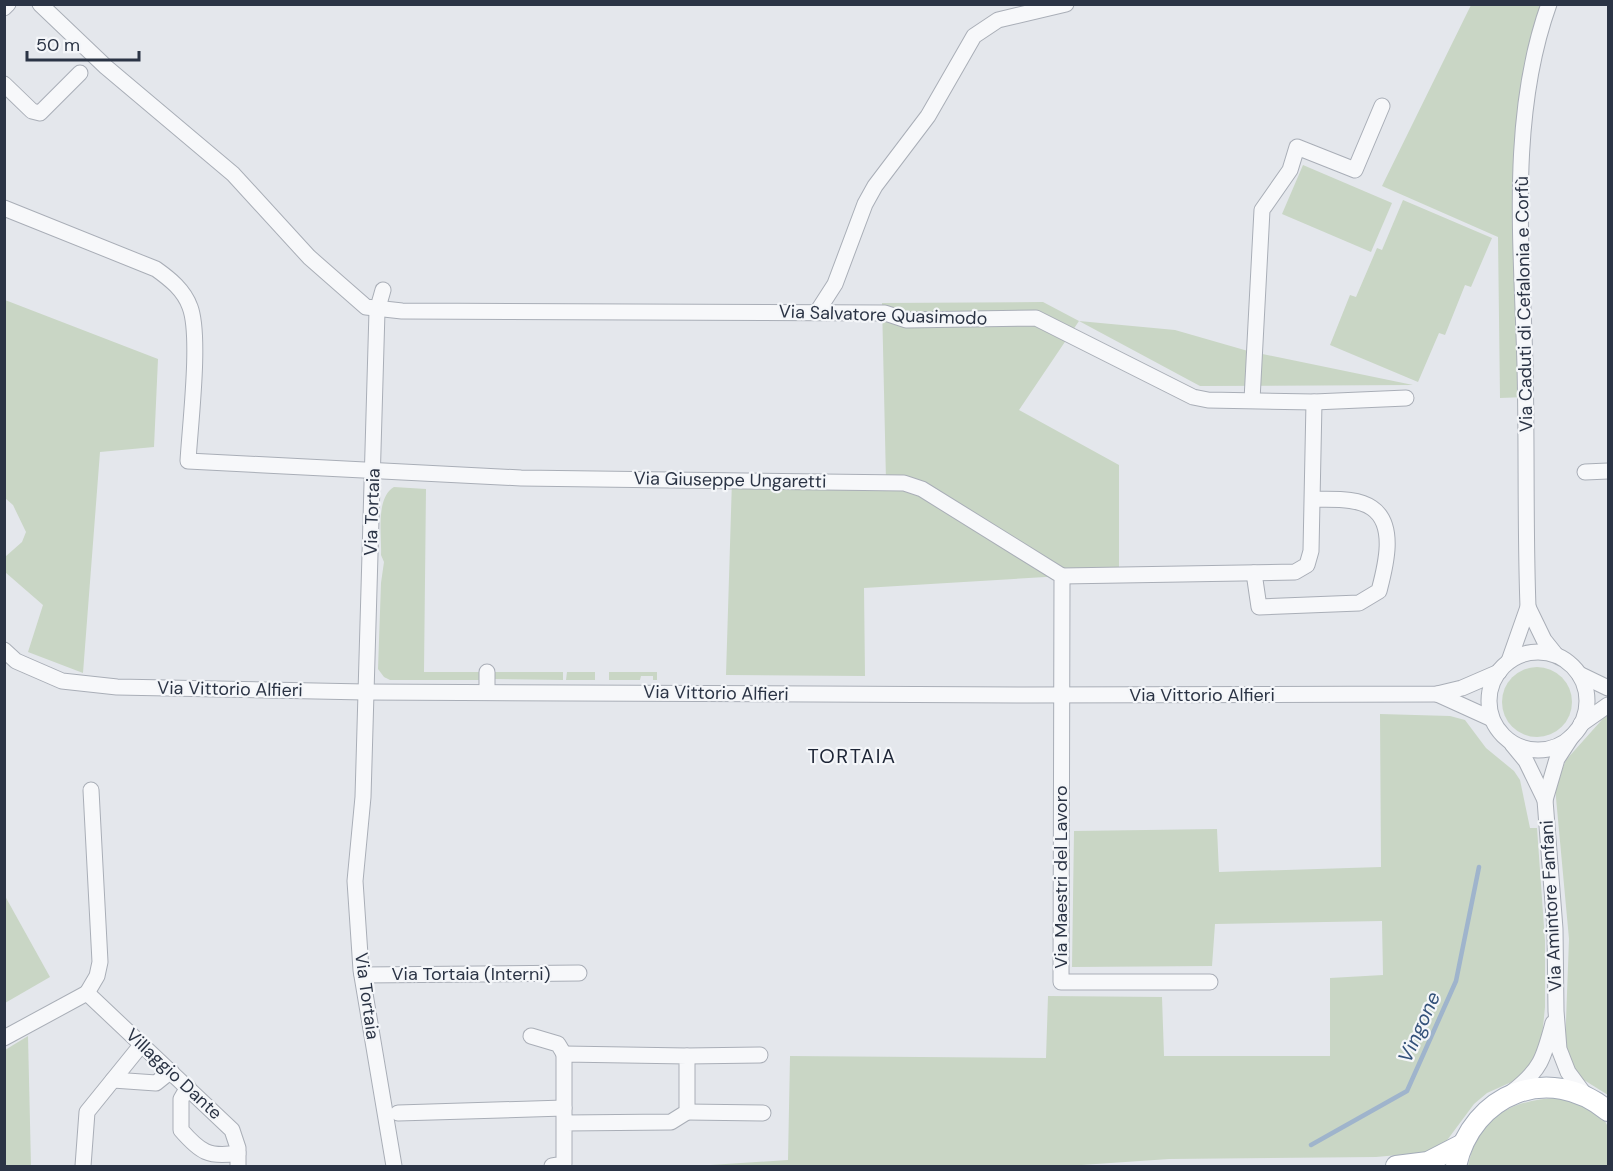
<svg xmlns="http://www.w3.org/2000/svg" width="1613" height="1171" viewBox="0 0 1613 1171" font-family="'DM Sans',sans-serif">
  <rect width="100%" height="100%" fill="#e4e7ec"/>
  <g fill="#c9d6c5">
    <path d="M1471,5H1549L1525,103L1526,397L1500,398L1498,237L1382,186Z"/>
    <path d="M1303,165L1392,203L1371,252L1282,214Z"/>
    <path d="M1403,200L1492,238L1471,287L1465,285L1445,335L1439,333L1418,382L1330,345L1350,295L1356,297L1377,248L1382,250Z"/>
    <path d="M5,300L158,359L154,447L100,452L83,673L28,652L43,605L5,572V557L22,542L26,532L13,505L5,498Z"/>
    <path d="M1043,302L1079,321L1175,330L1248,351L1413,385L1200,386L1079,321L1019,410L1119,465V575L1062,576L864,588L865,676L726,675L732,480L886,481L882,303Z"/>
    <path d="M394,487L426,489L424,672H481V680H390L384,677L378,669L381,583L384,562L381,555C382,536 375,498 394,487Z"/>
    <circle cx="1537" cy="702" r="35"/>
    <path d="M494,672H563V680L493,679Z"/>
    <path d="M567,672H595V680H566Z"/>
    <path d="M609,672H657V680H653V676H641L640,680H609Z"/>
    <path d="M1608,713V1095L1584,1080L1572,1066L1565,1048L1569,939L1555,787L1566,760Z"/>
    <path d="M1380,714L1450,716L1465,720L1486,748L1514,771L1520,780L1530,828H1537L1545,941V1007L1542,1037L1530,1069L1516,1080L1487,1093L1474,1104L1445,1143L1431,1152L1376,1157L1169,1159L1067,1166H695L788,1160L790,1056L1046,1058L1048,996L1162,997L1164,1056H1330V978L1383,975L1382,921L1215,924L1212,966L1072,967L1074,831L1217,829L1219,872L1381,867Z"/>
    <path d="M5,896L50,977L5,1003H4Z"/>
    <path d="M28,1036L31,1166H5V1050Z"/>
    <path d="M1557,1098C1571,1102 1605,1111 1608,1128C1611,1140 1608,1155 1608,1166H1468C1478,1118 1510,1100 1557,1098Z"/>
  </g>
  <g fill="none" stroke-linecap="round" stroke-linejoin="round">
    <path stroke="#9fb4cc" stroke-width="4.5" d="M1311,1145L1407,1091L1456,981L1479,867"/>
    <g stroke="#a9aeb7" stroke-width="17">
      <g id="minor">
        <path d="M40,4L106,67L233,174L309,257L366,307L402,311L885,313L906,320L1036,318L1193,397L1208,400L1314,402L1406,398"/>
        <path d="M4,8L8,4"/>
        <path d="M4,84L32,111L40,113L80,73"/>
        <path d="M4,208L156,269C170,279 184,290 190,307C201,336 190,425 188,461L521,478L904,483L922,489L1062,576L1061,982H1210"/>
        <path d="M383,290L377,311L363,797L355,881L361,970L394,1166"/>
        <path d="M817,312L835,284L865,204L875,186L928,116L974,36L998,20L1066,4"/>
        <path d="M1252,400L1262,210L1290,170L1297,147L1355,170L1382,106"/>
        <path d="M1585,472L1608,471"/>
        <path d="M1254,573L1259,607L1359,603L1379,591C1385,568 1397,525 1372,508C1356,497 1331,500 1313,499"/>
        <path d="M1062,576L1295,572L1307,565L1311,551L1314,402"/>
        <path d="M1528,607L1544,640L1556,655"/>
        <path d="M4,650L16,661L62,681L117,687L365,692L1024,695L1437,694L1462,688L1499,672"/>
        <circle cx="1538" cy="701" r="49"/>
        <path d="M1509,661L1528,607C1525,527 1527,446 1525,366C1522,246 1508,118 1549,4"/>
        <path d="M1579,674L1608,688"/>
        <path d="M487,692V672"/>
        <path d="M1437,694L1492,719"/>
        <path d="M1581,724L1608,705"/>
        <path d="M1572,736L1557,759L1545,800L1555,929L1556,1011L1559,1049L1568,1072L1585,1095"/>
        <path d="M1512,744L1526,761L1545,800"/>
        <path d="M362,975L579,973"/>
        <path d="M87,993L97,976L100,962L91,790"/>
        <path d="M531,1036L558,1044L564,1054"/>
        <path d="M4,1038L87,993L232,1130L238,1148V1166"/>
        <path d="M687,1056L760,1055"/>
        <path d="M113,1080L156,1083L171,1071"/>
        <path d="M188,1087L181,1099V1130C200,1152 209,1158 238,1153"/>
        <path d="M1512,1092C1541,1070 1544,1057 1553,1023"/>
        <path d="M687,1112L763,1113"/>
        <path d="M398,1113L564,1108"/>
        <path d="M83,1166L87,1112L142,1044"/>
        <path d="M552,1166L564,1164V1054L687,1056V1112L671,1122L565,1123"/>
      </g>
    </g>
    <g stroke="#a3abb8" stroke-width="22">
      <g id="major">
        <path d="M1396,1166L1428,1162L1461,1145"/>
        <path d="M1456,1166C1472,1094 1549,1062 1608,1111"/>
      </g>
    </g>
    <use href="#minor" stroke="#f7f8fa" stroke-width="15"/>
    <use href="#major" stroke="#fff" stroke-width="20"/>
  </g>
  <g text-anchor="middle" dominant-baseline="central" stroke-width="4.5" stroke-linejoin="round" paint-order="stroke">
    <g font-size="18" fill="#2b3445" stroke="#f4f6f9">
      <text transform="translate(1524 304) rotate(-91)">Via Caduti di Cefalonia e Corfù</text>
      <text transform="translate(883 315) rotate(2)">Via Salvatore Quasimodo</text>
      <text transform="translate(730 480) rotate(1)">Via Giuseppe Ungaretti</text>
      <text transform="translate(372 512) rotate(-88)">Via Tortaia</text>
      <text transform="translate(230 689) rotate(1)">Via Vittorio Alfieri</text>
      <text transform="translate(716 693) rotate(1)">Via Vittorio Alfieri</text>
      <text x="1202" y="695">Via Vittorio Alfieri</text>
      <text transform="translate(1061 877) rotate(-90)">Via Maestri del Lavoro</text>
      <text transform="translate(1551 906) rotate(-93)">Via Amintore Fanfani</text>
      <text x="471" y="974">Via Tortaia (Interni)</text>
      <text transform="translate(367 996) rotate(82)">Via Tortaia</text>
      <text transform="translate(174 1074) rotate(43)">Villaggio Dante</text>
    </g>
    <g font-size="20" letter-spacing="1.5" fill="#1d2536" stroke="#f4f6f9">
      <text x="852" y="756">TORTAIA</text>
    </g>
    <g font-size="20" font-style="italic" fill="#34527a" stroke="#f4f6f9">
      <text transform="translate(1419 1027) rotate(-66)">Vingone</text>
    </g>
  </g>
  <rect width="1613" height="1171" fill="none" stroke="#2b3445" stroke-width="12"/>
  <path d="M27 51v9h112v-9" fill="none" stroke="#2b3445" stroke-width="3"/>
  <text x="36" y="51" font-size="18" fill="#2b3445" stroke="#f4f6f9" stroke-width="4.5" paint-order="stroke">50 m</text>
</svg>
